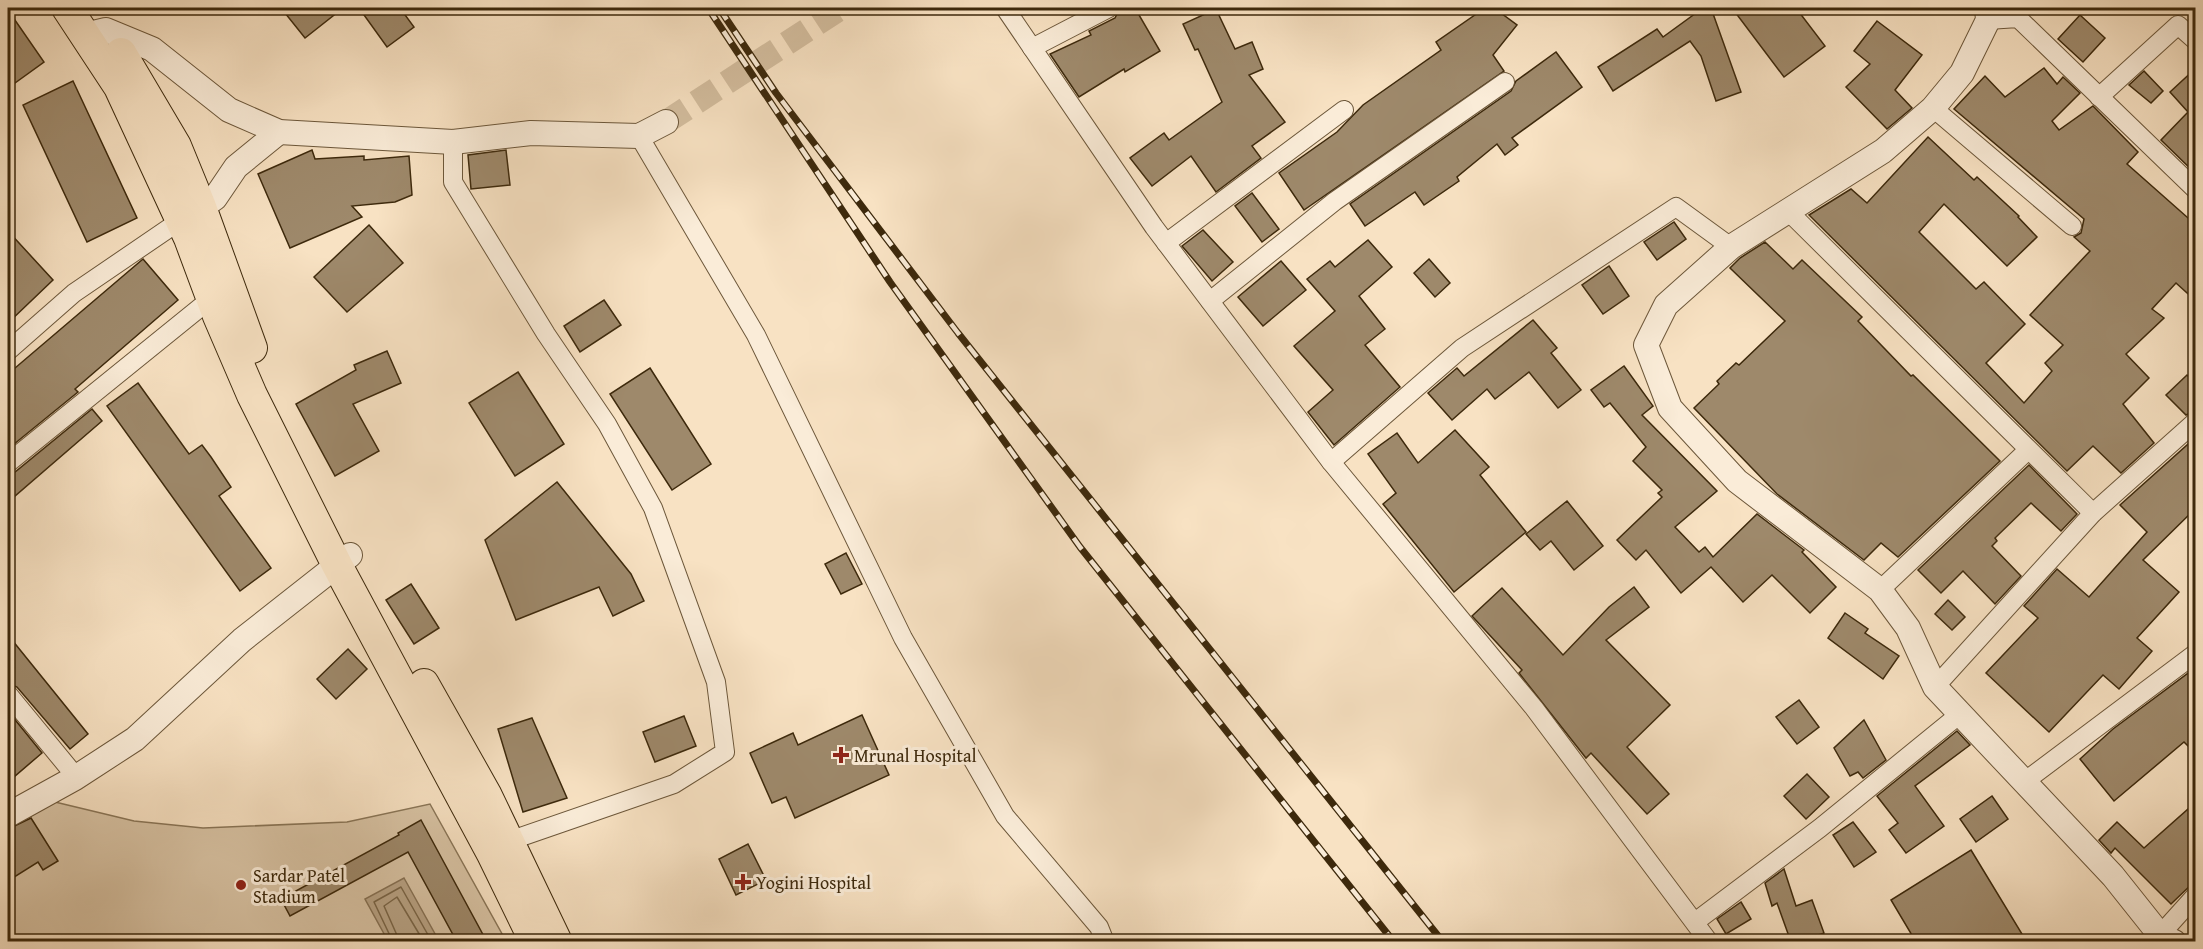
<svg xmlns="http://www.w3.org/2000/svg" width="2203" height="949" viewBox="0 0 2203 949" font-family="'Gentium Book Plus',serif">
  <rect width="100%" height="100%" fill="#f8e2c3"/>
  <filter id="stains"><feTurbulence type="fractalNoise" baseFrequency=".00333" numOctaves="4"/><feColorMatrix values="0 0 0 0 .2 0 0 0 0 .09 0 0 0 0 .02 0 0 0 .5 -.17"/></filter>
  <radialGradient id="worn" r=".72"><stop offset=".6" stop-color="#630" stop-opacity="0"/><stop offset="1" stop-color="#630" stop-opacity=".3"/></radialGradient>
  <path fill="#d8c3a4" stroke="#8a7658" stroke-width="1.5" d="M55,802L134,821L203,828L347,822L430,804L506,941H8V829Z"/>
  <path fill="#b8a385" stroke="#877255" stroke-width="1.5" d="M404,878L439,941H388L365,899Z"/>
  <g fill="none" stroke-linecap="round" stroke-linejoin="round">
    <g stroke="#7a6648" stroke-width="1.5">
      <path d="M393,942L374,902L401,887L432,942"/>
      <path d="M400,942L384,906L397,897L424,942"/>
    </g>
  </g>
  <g fill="#9e896b" stroke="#3d290c" stroke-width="1.5">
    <path d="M281,8H343L305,38Z"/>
    <path d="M359,8H400L414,27L387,47Z"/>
    <path d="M1120,8H1135L1160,51L1125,72L1124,69L1079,97L1050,54L1091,35L1089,31L1115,18Z"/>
    <path d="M1485,8H1494L1517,25L1493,55L1504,71L1304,210L1279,173L1337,132L1363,105L1441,50L1436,42Z"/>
    <path d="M1703,8H1711L1741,92L1716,101L1701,56L1690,41L1613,91L1598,67L1657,29L1663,37Z"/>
    <path d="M1732,8H1796L1825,46L1784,77Z"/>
    <path d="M1216,9L1235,49L1252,42L1263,69L1249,75L1285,122L1252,146L1261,158L1216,192L1191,156L1152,186L1130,158L1164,133L1169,140L1222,102L1198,49L1195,50L1183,24Z"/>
    <path d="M8,10L44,62L15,83L8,73Z"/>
    <path d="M2080,15L2105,38L2083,62L2058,39Z"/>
    <path d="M1877,21L1922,55L1895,90L1912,108L1887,129L1846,87L1870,64L1854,51Z"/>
    <path d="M1556,52L1582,87L1512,138L1518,145L1505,155L1497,144L1457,177L1459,181L1424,205L1415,192L1365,226L1350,204L1511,91L1516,81Z"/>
    <path d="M2044,68L2057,84L2063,77L2080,93L2052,121L2059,130L2093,106L2138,152L2127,164L2196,225V301L2176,283L2152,309L2164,318L2126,354L2149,378L2123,404L2154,443L2121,473L2093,446L2067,471L1809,215L1851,189L1867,203L1928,137L1974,180L1977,177L2019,216L2018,217L2037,237L2007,266L1944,204L1919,232L1976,289L1984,282L2025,324L1986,363L2024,403L2052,371L2045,363L2063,345L2030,315L2090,251L2074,237L2081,233L2084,219L1954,109L1985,76L2005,97Z"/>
    <path d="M2196,68V174L2161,140L2188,112L2170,92Z"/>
    <path d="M2144,71L2163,91L2151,103L2129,85Z"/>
    <path d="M73,81L137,218L87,242L23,105Z"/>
    <path d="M312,150L315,159L364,156V160L409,156L412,195L395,202L352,206L362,217L290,248L258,174Z"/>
    <path d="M506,150L510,185L471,189L468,155Z"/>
    <path d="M1252,193L1279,229L1262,242L1235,206Z"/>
    <path d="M1674,222L1686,239L1657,260L1644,242Z"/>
    <path d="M369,225L403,263L347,312L314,277Z"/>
    <path d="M1203,230L1233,262L1212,281L1182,246Z"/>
    <path d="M8,231L53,280L8,323Z"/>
    <path d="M1368,240L1392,267L1359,296L1385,329L1365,345L1400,387L1334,445L1308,412L1333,390L1294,346L1335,311L1307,279L1330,261L1335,267Z"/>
    <path d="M1765,242L1793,269L1802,260L1862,317L1858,321L1911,376L1913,375L2000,461L1898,557L1881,543L1864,560L1777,494L1694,408L1719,384L1717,381L1736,363L1739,365L1785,321L1730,268L1740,258Z"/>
    <path d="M143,259L178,300L75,389L78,392L8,449V374Z"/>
    <path d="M1429,259L1450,283L1435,297L1414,273Z"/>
    <path d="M1281,261L1306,290L1263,326L1238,297Z"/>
    <path d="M1609,266L1629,296L1603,314L1582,285Z"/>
    <path d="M604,300L621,325L580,352L564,326Z"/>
    <path d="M1533,320L1557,348L1551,353L1581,390L1558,408L1529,372L1495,399L1487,389L1452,420L1428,393L1457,368L1464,376Z"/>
    <path d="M387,351L401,383L353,404L379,451L335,476L296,404L356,370L354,365Z"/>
    <path d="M1624,366L1653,406L1642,415L1717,491L1675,527L1699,552L1705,547L1713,557L1757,514L1804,550L1802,552L1836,587L1810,613L1772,575L1743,602L1711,567L1681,593L1646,550L1636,560L1617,540L1662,497L1658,493L1662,490L1633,461L1646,447L1610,403L1604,407L1591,390Z"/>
    <path d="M650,368L711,464L672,490L610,394Z"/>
    <path d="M518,372L564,444L515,476L469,403Z"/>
    <path d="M2187,375L2196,384V410L2186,415L2166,395Z"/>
    <path d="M138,383L189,454L202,445L211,457L231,487L219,496L271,568L240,591L107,406Z"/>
    <path d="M92,409L102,421L8,502V474L15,472Z"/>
    <path d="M1455,430L1489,467L1480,475L1526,532L1454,592L1383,504L1396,493L1368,454L1397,433L1418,463Z"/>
    <path d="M2196,437V508L2143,560L2179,592L2137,638L2152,651L2119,689L2103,675L2049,732L1986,673L2038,618L2024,606L2057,569L2089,597L2147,532L2120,505Z"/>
    <path d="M2029,465L2077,514L2061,531L2031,503L1995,538L1997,541L1992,546L2021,576L1995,604L1963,571L1941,593L1918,570Z"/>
    <path d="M557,482L631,574L644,601L613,616L599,587L516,620L485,540Z"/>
    <path d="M1567,501L1603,546L1574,570L1551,541L1540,550L1526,534Z"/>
    <path d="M846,553L862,584L841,594L825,564Z"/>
    <path d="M411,584L439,628L414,644L386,600Z"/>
    <path d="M1634,587L1649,607L1606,640L1670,705L1627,747L1669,794L1647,814L1591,753L1586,758L1519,673L1522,670L1472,616L1502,588L1563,655L1609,607Z"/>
    <path d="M1948,600L1965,617L1952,630L1935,614Z"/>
    <path d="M1845,613L1868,629L1865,633L1899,656L1883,679L1828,638Z"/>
    <path d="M8,635L88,734L70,749L17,687L8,683Z"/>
    <path d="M348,649L367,669L336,699L317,679Z"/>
    <path d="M2191,671L2196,674V754L2184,742L2114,801L2080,759L2113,729Z"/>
    <path d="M1799,700L1819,727L1797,744L1776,717Z"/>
    <path d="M8,711L42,753L8,782Z"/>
    <path d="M862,715L889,775L795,818L786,797L772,803L750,753L793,733L798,745Z"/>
    <path d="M684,716L696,746L655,762L643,732Z"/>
    <path d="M532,718L567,798L523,812L498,729Z"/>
    <path d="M1864,720L1886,760L1863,778L1858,772L1850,776L1834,748Z"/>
    <path d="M1957,731L1970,745L1915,786L1944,826L1906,853L1889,830L1898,823L1877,796Z"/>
    <path d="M1807,774L1829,797L1806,819L1784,796Z"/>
    <path d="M1992,796L2008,819L1976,842L1960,819Z"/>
    <path d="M2196,802V880L2171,904L2115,848L2111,853L2099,840L2117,822L2144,848Z"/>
    <path d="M31,818L58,861L43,870L38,862L8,881V829Z"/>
    <path d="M421,820L487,942H457L408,852L290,916L281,899L399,835L398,833Z"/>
    <path d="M1853,822L1876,852L1854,867L1833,835Z"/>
    <path d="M748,844L766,880L736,895L719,859Z"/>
    <path d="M1971,850L2022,934L2010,942H1916L1891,900Z"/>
    <path d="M1784,869L1796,906L1812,900L1824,933L1800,942H1791L1777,903L1772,906L1765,883Z"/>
    <path d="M1741,902L1751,919L1726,934L1717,919Z"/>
  </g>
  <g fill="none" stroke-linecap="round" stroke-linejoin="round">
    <path stroke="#d3bd9e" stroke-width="24" stroke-dasharray="24 12" stroke-linecap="butt" d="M666,122L841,8"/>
    <g stroke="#6c573a" stroke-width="20">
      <g id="minor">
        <path d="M1005,8L1154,227L1331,462L1534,708L1709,942"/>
        <path d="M1988,20L2018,18L2196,190"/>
        <path d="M1032,48L1109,8"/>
        <path d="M2099,97L2178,25L2196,41"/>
        <path d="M1933,108L2072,226"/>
        <path d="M639,136L756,335L903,638L1005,816L1099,927L1105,942"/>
        <path d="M453,142V182L546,334L607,424L653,508L716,682L725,752L674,784L509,841"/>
        <path d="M1789,212L2093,513"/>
        <path d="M1166,243L1344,110"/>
        <path d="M1210,301L1335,201L1505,82"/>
        <path d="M8,351L74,293L181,220"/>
        <path d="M1331,462L1462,348L1676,207L1731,247"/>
        <path d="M8,463L218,293"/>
        <path d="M1880,590L2028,450"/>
        <path d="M1935,687L2093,513L2196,421"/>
        <path d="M8,694L77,778"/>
        <path d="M2024,782L2196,653"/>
        <path d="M1695,922L1820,828L1960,714"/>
        <path d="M2160,935L2196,895"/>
      </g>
    </g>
    <g stroke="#6c573a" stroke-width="26">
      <g id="tertiary">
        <path d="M1987,8L1988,20L1962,73L1933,108L1883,151L1731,247L1666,305L1646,345L1670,408L1737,481L1880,590L1908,628L1935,687L2113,876L2160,935L2174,942"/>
        <path d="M85,35L106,30L152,49L229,110L279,132L453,142L531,133L639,136L666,122"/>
        <path d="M187,217L215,198L236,167L279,132"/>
        <path d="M8,815L75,778L135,739L242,640L350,555"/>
      </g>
    </g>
    <g stroke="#3d290c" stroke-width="32">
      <g id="primary">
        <path d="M67,8L119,87L189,238L218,316L252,395L337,565L492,854L535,942"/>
        <path d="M121,53L176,146L201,207L252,348"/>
        <path d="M424,684L486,794L557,942"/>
      </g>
    </g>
    <use href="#minor" stroke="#faecd8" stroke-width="18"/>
    <use href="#tertiary" stroke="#faecd8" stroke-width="24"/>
    <use href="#primary" stroke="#f8e2c3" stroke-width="30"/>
    <g stroke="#3d290c" stroke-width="7">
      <g id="rail">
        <path d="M708,8L890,282L1080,547L1394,942"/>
        <path d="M719,8L776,93L958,333L1443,942"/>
      </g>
    </g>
    <use href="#rail" stroke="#faecd8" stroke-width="4.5" stroke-dasharray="14" stroke-linecap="butt"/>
  </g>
  <g fill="#8f2418" stroke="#faecd8" stroke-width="2">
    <path d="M838 746h6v6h6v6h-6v6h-6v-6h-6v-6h6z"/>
    <path d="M740 873h6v6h6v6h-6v6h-6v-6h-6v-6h6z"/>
    <circle cx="241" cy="885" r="6"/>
  </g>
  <g text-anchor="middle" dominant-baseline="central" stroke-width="6" stroke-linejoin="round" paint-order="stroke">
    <g font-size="18" fill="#3d290c" stroke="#faecd8" text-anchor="start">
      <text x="854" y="755">Mrunal Hospital</text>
      <text x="253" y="875">Sardar Patel<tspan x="253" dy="21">Stadium</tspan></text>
      <text x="756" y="882">Yogini Hospital</text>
    </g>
  </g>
  <rect width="2203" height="949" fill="none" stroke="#f8e2c3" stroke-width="30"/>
  <rect x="9" y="9" width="2185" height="931" fill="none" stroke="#3d290c" stroke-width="3"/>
  <rect x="15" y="15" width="2173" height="919" fill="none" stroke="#3d290c" stroke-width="1.5"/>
  <rect width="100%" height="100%" filter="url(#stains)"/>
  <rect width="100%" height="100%" fill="url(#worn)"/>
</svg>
